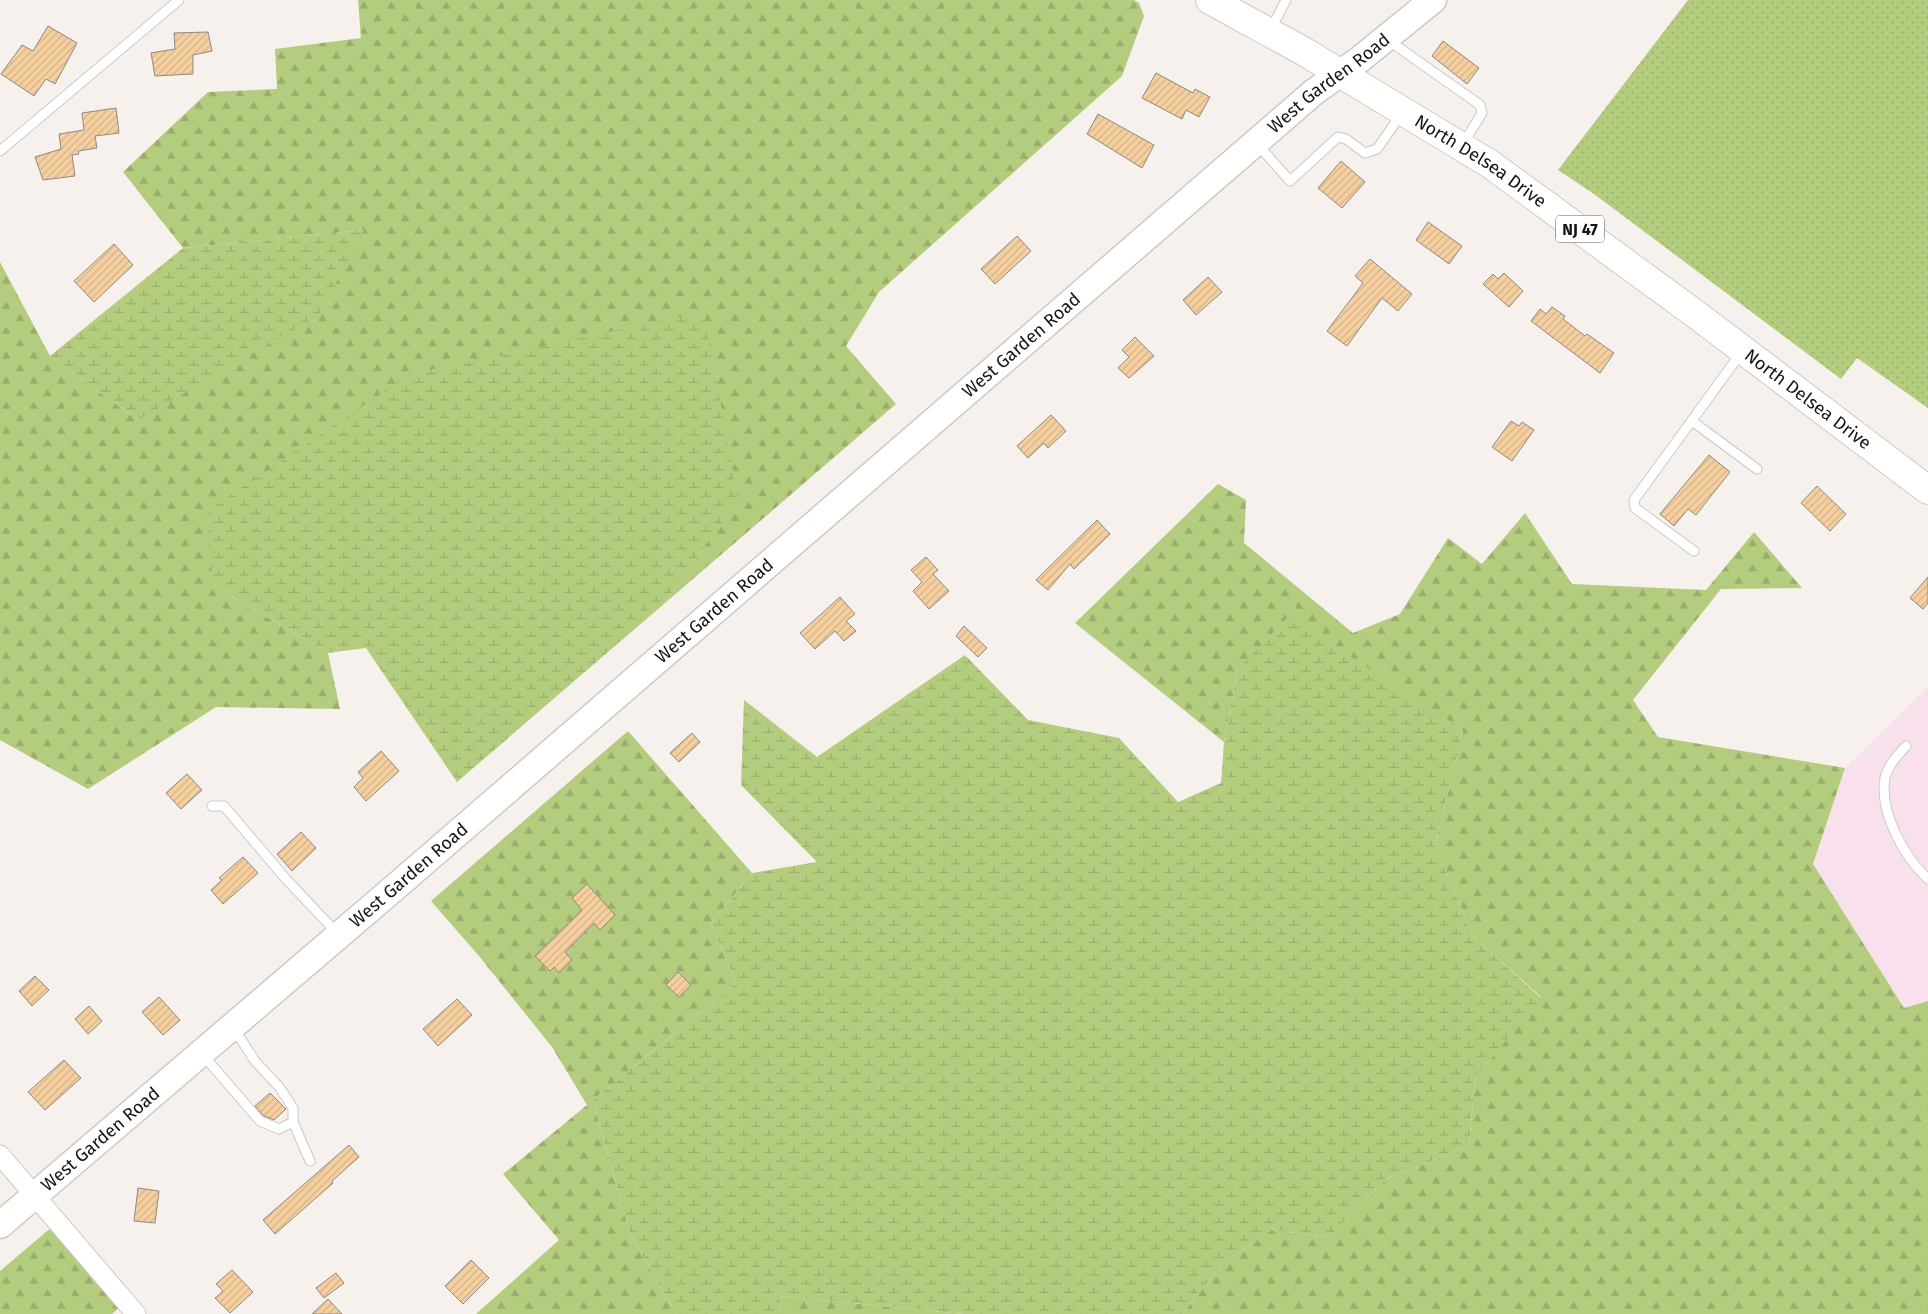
<svg xmlns="http://www.w3.org/2000/svg" width="1928" height="1314" viewBox="0 0 1928 1314" font-family="'Fira Sans',sans-serif">
  <defs>
    <pattern id="grass-dots" width="8" height="8" patternUnits="userSpaceOnUse" patternTransform="scale(1.25)"><rect width="8" height="8" fill="#b4cc7e"/><path d="M2 2h.1M6 6h.1" fill="none" stroke="#9aae6c" stroke-width="1.8" stroke-linecap="round"/></pattern>
    <pattern id="forest-firs" width="22" height="20" patternUnits="userSpaceOnUse" patternTransform="scale(1.25)"><rect width="22" height="20" fill="#b4cc7e"/><path d="M5 1l3.5 6h-7zM16 11l3.5 6h-7z" fill="#9aae6c"/></pattern>
    <pattern id="wetland-marsh" width="20" height="14" patternUnits="userSpaceOnUse" patternTransform="scale(1.25)"><rect width="20" height="14" fill="#b4cc7e"/><path d="M1 5h8M5 5V1M11 12h8M15 12V8" fill="none" stroke="#9aae6c"/></pattern>
    <pattern id="building-hatch" width="6" height="6" patternUnits="userSpaceOnUse" patternTransform="scale(1.25)"><rect width="6" height="6" fill="#f6cf9f"/><path d="M-1 1l2-2M0 6l6-6M5 7l2-2" fill="none" stroke="#d2b188"/></pattern>
  </defs>
  <rect width="100%" height="100%" fill="#f6f1ec"/>
  <path fill="#f8e1ec" d="M1928,687V1001L1904,1008L1813,864L1845,768Z"/>
  <path fill="url(#grass-dots)" d="M1688,0H1928V408L1857,358L1841,379L1594,194L1558,170Z"/>
  <g fill="url(#forest-firs)">
    <path d="M358,0H1134L1139,3L1144,16L1122,76L879,292L846,346L896,404L665,603L738,498L213,585L328,653L340,709L216,707L88,789L0,740V262L50,356L138,420L364,230L183,248L123,172L208,92L277,89L275,49L361,38Z"/>
    <path d="M1218,484L1246,500L1244,543L1353,633L1400,614L1448,538L1482,564L1525,513L1572,584L1706,590L1754,532L1802,588L1721,589L1633,700L1658,737L1845,768L1813,864L1904,1008L1928,1001V1314H1182L1221,1265L1271,1230L1329,1237L1386,1179L1469,1146L1475,1078L1541,997L1473,936L1435,846L1463,730L1238,669L1224,742L1075,623Z"/>
    <path d="M628,731L752,873L711,923L736,983L593,1100L630,1234L676,1314H476L559,1240L503,1174L587,1105L552,1047L479,956L431,901Z"/>
    <path d="M53,1226L122,1305L112,1314H0V1271Z"/>
    <path d="M780,1296L964,1314H781Z"/>
  </g>
  <g fill="url(#wetland-marsh)">
    <path d="M364,230L319,315L138,420L50,356L183,248Z"/>
    <path d="M704,312L738,499L665,603L457,782L366,648L328,653L213,585L207,511L410,374Z"/>
    <path d="M1289,616L1463,730L1435,846L1473,936L1541,998L1475,1078L1469,1146L1386,1179L1329,1237L1271,1230L1221,1265L1182,1314H964L780,1296L781,1314H676L630,1234L593,1100L736,983L711,923L752,873L817,862L741,785L744,700L817,757L965,655L1028,720L1119,738L1178,802L1221,783L1224,742L1238,669Z"/>
  </g>
  <g fill="url(#building-hatch)" stroke="#8d8985">
    <path d="M48,26L77,43L55,84L46,79L34,96L1,74L22,45L33,51Z"/>
    <path d="M208,32L212,51L193,55V74L155,76L151,53L175,49L174,33Z"/>
    <path d="M1443,41L1479,68L1467,84L1432,56Z"/>
    <path d="M1156,73L1193,93L1195,89L1210,97L1199,117L1186,110L1182,119L1142,98Z"/>
    <path d="M116,108L119,133L95,136L97,148L78,151L79,154L72,155L75,176L43,180L35,157L61,149L59,134L84,130L82,113Z"/>
    <path d="M1098,114L1154,145L1142,168L1087,134Z"/>
    <path d="M1341,161L1365,182L1342,208L1318,188Z"/>
    <path d="M1428,222L1462,246L1449,264L1416,240Z"/>
    <path d="M1017,236L1031,251L995,284L981,269Z"/>
    <path d="M114,244L133,265L94,302L74,281Z"/>
    <path d="M1370,259L1412,294L1398,311L1382,298L1347,346L1327,331L1363,283L1355,276Z"/>
    <path d="M1504,273L1523,291L1509,307L1483,284L1493,274L1498,279Z"/>
    <path d="M1208,277L1222,292L1196,315L1183,300Z"/>
    <path d="M1552,307L1565,316L1563,319L1585,336L1587,334L1614,353L1600,373L1531,321L1540,309L1546,314Z"/>
    <path d="M1135,337L1154,356L1129,378L1118,368L1129,357L1122,350Z"/>
    <path d="M1051,415L1066,431L1048,448L1044,443L1028,458L1017,446Z"/>
    <path d="M1511,421L1519,426L1522,422L1534,430L1512,461L1492,447Z"/>
    <path d="M1709,455L1730,472L1696,515L1688,509L1674,526L1660,514Z"/>
    <path d="M1817,486L1846,514L1830,531L1801,503Z"/>
    <path d="M1097,520L1110,534L1074,569L1070,564L1048,590L1036,580Z"/>
    <path d="M926,557L938,570L933,574L949,591L929,609L913,591L922,582L911,570Z"/>
    <path d="M1928,577V603L1923,609L1910,598Z"/>
    <path d="M840,597L855,614L846,621L856,631L844,641L835,631L815,649L800,633Z"/>
    <path d="M964,626L987,648L978,657L956,636Z"/>
    <path d="M692,733L700,742L679,762L670,753Z"/>
    <path d="M381,751L399,771L366,801L354,787L363,778L358,772Z"/>
    <path d="M187,774L202,790L181,809L166,793Z"/>
    <path d="M301,832L316,848L292,871L277,854Z"/>
    <path d="M243,857L258,873L223,904L211,890L222,880L219,878Z"/>
    <path d="M587,884L615,915L600,930L594,923L565,952L572,960L559,973L554,967L550,971L535,956L582,910L572,898Z"/>
    <path d="M678,972L691,985L679,997L666,985Z"/>
    <path d="M35,976L49,990L32,1006L19,991Z"/>
    <path d="M159,997L180,1020L163,1035L142,1012Z"/>
    <path d="M457,999L472,1015L438,1046L423,1029Z"/>
    <path d="M89,1006L102,1021L88,1034L75,1019Z"/>
    <path d="M64,1060L81,1078L45,1110L28,1092Z"/>
    <path d="M270,1093L286,1109L274,1120L264,1116L255,1106Z"/>
    <path d="M349,1145L359,1157L332,1181L333,1183L275,1234L263,1220Z"/>
    <path d="M138,1188L159,1191L155,1223L134,1221Z"/>
    <path d="M471,1260L489,1278L463,1304L445,1286Z"/>
    <path d="M232,1270L253,1292L230,1313L215,1298L223,1291L216,1284Z"/>
    <path d="M336,1273L344,1283L324,1298L316,1288Z"/>
    <path d="M328,1299L342,1314H312Z"/>
  </g>
  <g fill="none" stroke-linecap="round" stroke-linejoin="round">
    <g stroke="#cec9c5" stroke-width="11">
      <g id="service">
        <path d="M1270,31L1286,0"/>
        <path d="M1388,40L1480,105L1482,113L1463,144"/>
        <path d="M1257,144L1290,181L1338,137L1346,139L1365,153L1377,149L1402,113"/>
        <path d="M0,151L179,0"/>
        <path d="M1692,421L1757,469"/>
        <path d="M1694,551L1635,508L1634,500L1741,353"/>
        <path d="M1906,746C1898,755 1888,765 1885,778C1879,812 1904,857 1928,879"/>
        <path d="M212,806H224L286,879L337,933"/>
        <path d="M234,1029L255,1061L280,1088L293,1108V1122L310,1161"/>
        <path d="M203,1055L260,1121L279,1129L293,1122"/>
      </g>
    </g>
    <g stroke="#cec9c5" stroke-width="21">
      <path id="minor" d="M0,1155L136,1314"/>
    </g>
    <g stroke="#cec9c5" stroke-width="29">
      <g id="secondary">
        <path id="s1" d="M0,1225L393,889L1314,92L1359,60L1433,0"/>
      </g>
    </g>
    <g stroke="#cec9c5" stroke-width="30">
      <g id="primary">
        <path id="s2" d="M1210,0L1305,52L1490,164L1694,313L1928,490"/>
      </g>
    </g>
    <use href="#service" stroke="#fff" stroke-width="9"/>
    <use href="#minor" stroke="#fff" stroke-width="19"/>
    <use href="#secondary" stroke="#fff" stroke-width="26"/>
    <use href="#primary" stroke="#fff" stroke-width="28"/>
  </g>
  <g text-anchor="middle" dominant-baseline="central" stroke-width="4.5" stroke-linejoin="round" paint-order="stroke">
    <rect fill="#fff" stroke="#5d5b5a" stroke-width="1" x="1556" y="215.5" width="48" height="27" rx="4"/>
    <g font-size="16" font-weight="bold" fill="#171514">
      <text x="1580" y="229">NJ 47</text>
    </g>
    <g font-size="18" fill="#171514" stroke="#fff">
      <text stroke="none"><textPath href="#s1" startOffset="1752">West Garden Road</textPath></text>
      <text stroke="none"><textPath href="#s2" startOffset="315">North Delsea Drive</textPath></text>
      <text stroke="none"><textPath href="#s1" startOffset="1348">West Garden Road</textPath></text>
      <text stroke="none"><textPath href="#s2" startOffset="720">North Delsea Drive</textPath></text>
      <text stroke="none"><textPath href="#s1" startOffset="942">West Garden Road</textPath></text>
      <text stroke="none"><textPath href="#s1" startOffset="538">West Garden Road</textPath></text>
      <text stroke="none"><textPath href="#s1" startOffset="132">West Garden Road</textPath></text>
    </g>
  </g>
</svg>
